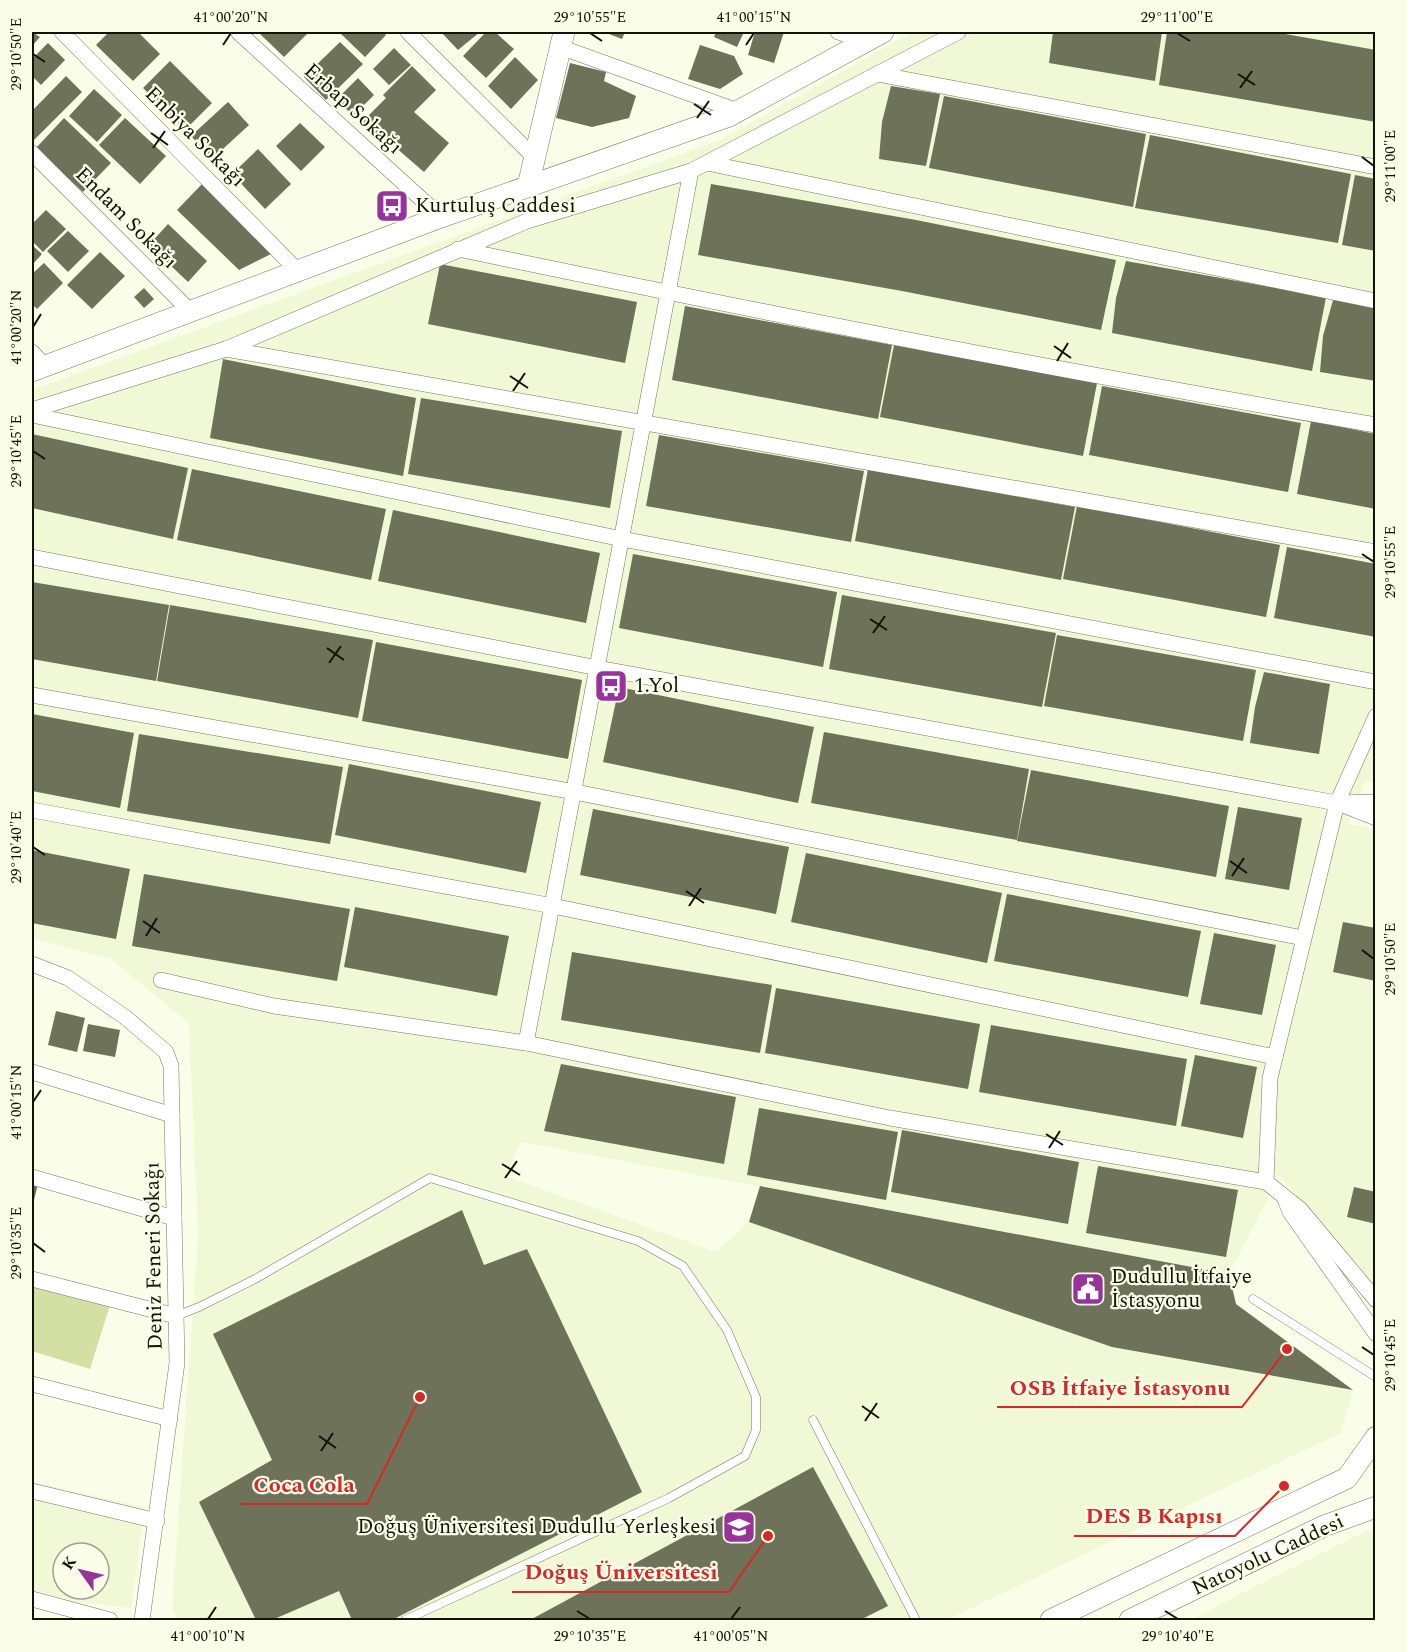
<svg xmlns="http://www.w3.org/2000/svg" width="1407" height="1652" viewBox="0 0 1407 1652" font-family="Spectral,serif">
  <rect width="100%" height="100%" fill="#fafee8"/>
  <g fill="#f1f8d5" fill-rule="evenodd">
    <path d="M913,32H1375L1376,783L1366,781L1348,824L1375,829V1289L1365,1284L1280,1175L1229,1274L521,1142L506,1176L716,1252L749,1222L1112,1347L1353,1390L1341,1433L946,1620H179L172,1609L198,1234L189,1023L111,959L32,938V390L720,140Z"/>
    <path d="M32,1482L145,1507L131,1608L71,1601L32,1590ZM63,1553H99V1589H63Z"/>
    <path d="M1375,1527V1620H1191L1271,1578Z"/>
  </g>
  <path fill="#d3dfa3" d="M32,1284L110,1305L90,1369L32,1351Z"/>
  <g fill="#6d7259">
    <path d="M32,32L40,37L32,46Z"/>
    <path d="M109,32H138L160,54L133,81L96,45Z"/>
    <path d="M258,32H306L308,33L284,57Z"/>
    <path d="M339,32H383L386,35L365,57Z"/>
    <path d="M441,32H480L458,50Z"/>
    <path d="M486,32H495L514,49L486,78L463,56Z"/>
    <path d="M604,32H625L622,39Z"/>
    <path d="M716,32H744L737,47L714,37Z"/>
    <path d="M755,32H784L774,63L748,55Z"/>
    <path d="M1053,32H1162L1155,81L1049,63Z"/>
    <path d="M1167,32H1274L1376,50V122L1159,85Z"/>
    <path d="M340,42L363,64L326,100L304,77Z"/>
    <path d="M48,43L65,60L41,85L32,76V59Z"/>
    <path d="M700,45L734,56L743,74L720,89L688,79Z"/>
    <path d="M394,48L411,65L389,85L373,69Z"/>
    <path d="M515,57L538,80L511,109L488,86Z"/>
    <path d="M170,61L212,103L185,130L143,88Z"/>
    <path d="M570,63L606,72L604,81L636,96L629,118L592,127L556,118Z"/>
    <path d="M412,66L436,90L414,112L449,143L424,172L387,140L382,145L360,124L386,98L383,95Z"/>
    <path d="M66,76L82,92L33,141L32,111Z"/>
    <path d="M358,78L374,95L353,116L337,99Z"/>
    <path d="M891,86L940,94L926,166L879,159L882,122Z"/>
    <path d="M94,89L122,115L97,142L69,116Z"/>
    <path d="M944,96L1146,134L1133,207L929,168Z"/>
    <path d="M228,102L249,125L212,159L191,136Z"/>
    <path d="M64,118L111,163L83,192L36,148Z"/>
    <path d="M125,118L166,156L140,184L99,145Z"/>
    <path d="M300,123L325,147L301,171L276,146Z"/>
    <path d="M1150,135L1351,174L1338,243L1135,208Z"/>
    <path d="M258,149L291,184L265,209L232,174Z"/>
    <path d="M1355,175L1376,179V251L1342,245Z"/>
    <path d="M202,184L273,253L239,270L177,210Z"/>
    <path d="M711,184L916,220L1116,260L1101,330L902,291L698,255Z"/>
    <path d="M46,210L66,229L43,252L32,241V224Z"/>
    <path d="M168,224L207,261L188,282L149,245Z"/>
    <path d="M68,231L89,251L68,272L47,251Z"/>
    <path d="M32,245L42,254L32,265Z"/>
    <path d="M100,252L125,276L92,309L67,285Z"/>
    <path d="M1126,261L1326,297L1312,371L1112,333L1116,298Z"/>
    <path d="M44,263L63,283L37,309L32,304V274Z"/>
    <path d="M440,264L637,302L625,363L428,324Z"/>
    <path d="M144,288L154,299L144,308L134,297Z"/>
    <path d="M1333,300L1376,308V381L1320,372L1323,336Z"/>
    <path d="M685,306L892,345L878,419L672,380Z"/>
    <path d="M894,345L1097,383L1083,456L880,417Z"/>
    <path d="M223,359L416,398L403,476L210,438Z"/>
    <path d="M1102,386L1301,423L1288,492L1089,455Z"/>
    <path d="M421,398L622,431L610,508L408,474Z"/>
    <path d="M1311,421L1376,434V509L1297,494Z"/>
    <path d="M32,434L188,468L173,539L32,508Z"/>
    <path d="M659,435L864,471L851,542L646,506Z"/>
    <path d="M192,469L386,509L371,580L177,540Z"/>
    <path d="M868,469L1075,507L1061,580L855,541Z"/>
    <path d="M1077,506L1280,545L1266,617L1063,579Z"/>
    <path d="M393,510L600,553L586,623L378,581Z"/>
    <path d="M1287,547L1376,564V637L1274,618Z"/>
    <path d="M633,554L837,592L823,667L619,628Z"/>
    <path d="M32,582L169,605L156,681L32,659Z"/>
    <path d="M842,595L1056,633L1042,707L829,669Z"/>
    <path d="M170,605L373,640L358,718L157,681Z"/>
    <path d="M1057,635L1256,670L1243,741L1044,706Z"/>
    <path d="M376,642L582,680L568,759L362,721Z"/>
    <path d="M1264,672L1330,684L1319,754L1250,743L1255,707Z"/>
    <path d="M619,687L814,727L798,803L603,762Z"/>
    <path d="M32,714L134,733L120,808L32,791Z"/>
    <path d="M824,732L1029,769L1017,840L811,803Z"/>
    <path d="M139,734L343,767L330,844L127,811Z"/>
    <path d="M349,764L541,802L526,873L335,835Z"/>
    <path d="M1031,770L1229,806L1216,877L1017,841Z"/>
    <path d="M1238,807L1302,818L1289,890L1225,879Z"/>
    <path d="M593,809L789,847L776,914L580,875Z"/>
    <path d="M32,850L130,869L116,939L32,923Z"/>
    <path d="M806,853L1002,893L987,963L791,922Z"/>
    <path d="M144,874L350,909L337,981L132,946Z"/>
    <path d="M1007,894L1201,931L1188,997L994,961Z"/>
    <path d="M355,907L509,936L497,996L344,967Z"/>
    <path d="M1343,922L1376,928V981L1333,972Z"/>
    <path d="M1214,933L1276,945L1262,1015L1200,1004Z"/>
    <path d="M572,952L772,985L760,1053L561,1020Z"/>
    <path d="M776,988L980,1024L968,1089L765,1053Z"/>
    <path d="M56,1011L85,1018L77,1052L48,1045Z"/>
    <path d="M88,1024L120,1030L115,1057L83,1051Z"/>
    <path d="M991,1025L1187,1059L1176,1126L979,1092Z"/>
    <path d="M1195,1055L1257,1067L1243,1138L1181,1126Z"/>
    <path d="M561,1064L736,1097L724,1164L544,1131Z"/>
    <path d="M759,1108L898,1132L886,1200L747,1175Z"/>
    <path d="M902,1130L1079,1162L1068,1224L891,1192Z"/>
    <path d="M1098,1166L1238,1190L1226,1257L1086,1233Z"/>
    <path d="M32,1182L38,1184L32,1208Z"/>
    <path d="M760,1186L1229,1274L1236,1304L1353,1390L1112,1347L749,1222Z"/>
    <path d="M1354,1187L1376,1192V1224L1347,1217Z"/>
    <path d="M462,1210L484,1265L527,1249L642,1492L392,1620H352L339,1591L272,1620H256L199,1502L272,1460L213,1334Z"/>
    <path d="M813,1467L888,1606L860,1620H530Z"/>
  </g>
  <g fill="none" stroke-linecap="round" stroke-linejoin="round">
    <g stroke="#73785f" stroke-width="9">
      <g id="lane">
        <path d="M1253,1299L1376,1377"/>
        <path d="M176,1316L199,1307L255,1279L430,1178L638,1241L683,1266L727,1330L756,1397V1430L745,1456L669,1498L405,1620"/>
        <path d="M813,1420L916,1620"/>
      </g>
    </g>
    <g stroke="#73785f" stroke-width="16">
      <g id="street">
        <path d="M62,32L299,272"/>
        <path d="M238,32L441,217"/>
        <path d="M408,32L534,157"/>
        <path d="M838,32L865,41"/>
        <path d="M560,47L738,111"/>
        <path d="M877,74L1376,167"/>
        <path d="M32,153L191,312"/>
        <path d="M707,163L1376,301"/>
        <path d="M458,249C763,313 1068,373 1376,425"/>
        <path d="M226,349L1376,552"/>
        <path d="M32,352L45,366"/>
        <path d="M32,410L226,349L527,221L691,171L958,32"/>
        <path d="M32,415L622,539L1376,682"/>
        <path d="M32,557L598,668L1337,803L1376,802"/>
        <path d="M32,695L575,792L1303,938"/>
        <path d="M1376,716L1337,803L1270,1078L1266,1182L1300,1209L1376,1300"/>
        <path d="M1343,805L1376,818"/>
        <path d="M32,810L553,906L1275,1057"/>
        <path d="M32,964L68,978L125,1017L166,1052L171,1066L177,1363L142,1620"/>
        <path d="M161,980L274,1006L526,1043L890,1118L1266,1182"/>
        <path d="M526,1043L691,171"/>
        <path d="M32,1072L172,1115"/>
        <path d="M32,1177L174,1218"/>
        <path d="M1285,1199L1290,1212L1376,1334"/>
        <path d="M32,1279L176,1316"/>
        <path d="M32,1384L170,1419"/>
        <path d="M32,1491L157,1521"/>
        <path d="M32,1599L110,1620"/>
      </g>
    </g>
    <g stroke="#73785f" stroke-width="22">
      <g id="secondary">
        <path d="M528,186L564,32"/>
        <path d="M32,371L441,217L729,116L883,32"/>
        <path d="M1051,1620L1347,1478L1376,1437"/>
        <path d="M1130,1620L1324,1526L1376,1507"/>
      </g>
    </g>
    <use href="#lane" stroke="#fff" stroke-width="8"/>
    <use href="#street" stroke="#fff" stroke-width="15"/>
    <use href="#secondary" stroke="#fff" stroke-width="21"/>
  </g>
  <path fill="none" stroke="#111309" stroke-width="2" d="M590,33L602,41M1177,33L1190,41M223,45L231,33M746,45L754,33M33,54L45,62M1238,74L1255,85M1240,88L1252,71M694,104L711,115M697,118L709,101M151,133L168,145M153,148L165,131M1362,157L1374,166M33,327L41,314M1054,346L1071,358M1057,361L1068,343M510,376L528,388M513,391L525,373M33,451L45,459M1362,554L1374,562M870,619L887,630M873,633L885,616M327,648L344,660M329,663L341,646M33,847L45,855M1230,861L1247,873M1232,876L1244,858M686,891L704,903M689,906L701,888M143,921L160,933M146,936L157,918M1362,950L1374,959M33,1102L41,1090M1046,1134L1063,1145M1049,1148L1060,1131M502,1164L520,1175M505,1178L517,1161M33,1243L45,1252M1362,1347L1374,1355M862,1406L879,1418M865,1421L877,1403M319,1436L336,1448M321,1451L333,1433M577,1611L590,1619M1165,1611L1178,1619M208,1619L216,1607M731,1619L740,1607"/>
  <defs>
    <g id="bus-square" transform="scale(1.725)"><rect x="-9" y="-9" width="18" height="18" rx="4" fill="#97339a" stroke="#fafee8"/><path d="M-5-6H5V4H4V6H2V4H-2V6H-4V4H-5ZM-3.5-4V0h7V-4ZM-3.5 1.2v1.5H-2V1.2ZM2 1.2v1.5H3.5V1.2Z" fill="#fff"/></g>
    <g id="civic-square" transform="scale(1.725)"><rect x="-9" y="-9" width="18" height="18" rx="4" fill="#97339a" stroke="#fafee8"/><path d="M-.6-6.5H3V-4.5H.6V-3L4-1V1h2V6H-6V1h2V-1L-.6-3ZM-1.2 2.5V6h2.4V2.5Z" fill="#fff"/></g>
    <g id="university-square" transform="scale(1.725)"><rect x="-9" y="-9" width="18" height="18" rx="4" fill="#97339a" stroke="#fafee8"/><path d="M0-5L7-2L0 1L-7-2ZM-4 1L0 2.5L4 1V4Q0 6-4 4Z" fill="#fff"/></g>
  </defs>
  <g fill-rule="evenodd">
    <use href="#bus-square" x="392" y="206"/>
    <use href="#bus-square" x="611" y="686"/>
    <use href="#civic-square" x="1088" y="1289"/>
    <use href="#university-square" x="739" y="1527"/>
  </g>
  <g text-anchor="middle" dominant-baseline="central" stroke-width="4.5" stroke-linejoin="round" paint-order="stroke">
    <g font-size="21" fill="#111309" stroke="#fafee8">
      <text transform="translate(353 109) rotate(42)">Erbap Sokağı</text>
      <text transform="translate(195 137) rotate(45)">Enbiya Sokağı</text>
      <text transform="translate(126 218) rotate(45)">Endam Sokağı</text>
      <text transform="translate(154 1256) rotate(-91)">Deniz Feneri Sokağı</text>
      <text transform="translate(1268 1555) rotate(-25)">Natoyolu Caddesi</text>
    </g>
    <g font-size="21" fill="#111309" stroke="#fafee8" text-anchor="start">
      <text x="415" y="206">Kurtuluş Caddesi</text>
      <text x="634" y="686">1.Yol</text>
      <text x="1111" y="1277">Dudullu İtfaiye<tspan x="1111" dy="24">İstasyonu</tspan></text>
      <text x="716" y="1527" text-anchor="end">Doğuş Üniversitesi Dudullu Yerleşkesi</text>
    </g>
  </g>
  <path fill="none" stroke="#d62828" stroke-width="2" d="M1287 1349L1242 1407H997M420 1397L367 1504H241M1284 1486L1235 1536H1074M768 1536L729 1592H512"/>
  <g fill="#d62828" stroke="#fafee8" stroke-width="2">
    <circle cx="1287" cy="1349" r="6"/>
    <circle cx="420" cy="1397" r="6"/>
    <circle cx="1284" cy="1486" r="6"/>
    <circle cx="768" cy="1536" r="6"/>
  </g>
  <g font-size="22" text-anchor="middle" font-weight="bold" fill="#d62828" stroke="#fafee8" stroke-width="4.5" stroke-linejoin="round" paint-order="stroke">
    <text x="1120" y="1395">OSB İtfaiye İstasyonu</text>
    <text x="304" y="1492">Coca Cola</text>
    <text x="1154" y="1523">DES B Kapısı</text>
    <text x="621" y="1579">Doğuş Üniversitesi</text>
  </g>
  <rect width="1407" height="1652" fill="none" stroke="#fafee8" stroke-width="66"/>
  <g transform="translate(81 1571) rotate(304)"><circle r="28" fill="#fafee8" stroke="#9da08f" stroke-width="1.5"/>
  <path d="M0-4.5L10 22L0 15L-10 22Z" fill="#97339a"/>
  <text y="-9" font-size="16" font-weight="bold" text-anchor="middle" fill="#111309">K</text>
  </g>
  <rect x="33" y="33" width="1341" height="1586" fill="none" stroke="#111309" stroke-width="2"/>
  <g font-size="15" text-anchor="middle" fill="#111309">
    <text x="231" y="22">41°00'20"N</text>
    <text x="590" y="22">29°10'55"E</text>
    <text x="754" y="22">41°00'15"N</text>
    <text x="1177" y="22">29°11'00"E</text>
    <text transform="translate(16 54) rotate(-90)" y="5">29°10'50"E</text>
    <text transform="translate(1390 166) rotate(-90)" y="5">29°11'00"E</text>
    <text transform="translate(16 327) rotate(-90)" y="5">41°00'20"N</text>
    <text transform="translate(16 451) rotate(-90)" y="5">29°10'45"E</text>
    <text transform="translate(1390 562) rotate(-90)" y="5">29°10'55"E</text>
    <text transform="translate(16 847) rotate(-90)" y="5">29°10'40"E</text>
    <text transform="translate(1390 959) rotate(-90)" y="5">29°10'50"E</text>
    <text transform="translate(16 1102) rotate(-90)" y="5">41°00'15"N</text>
    <text transform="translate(16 1243) rotate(-90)" y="5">29°10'35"E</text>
    <text transform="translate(1390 1355) rotate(-90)" y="5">29°10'45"E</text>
    <text x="208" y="1641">41°00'10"N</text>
    <text x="590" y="1641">29°10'35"E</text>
    <text x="731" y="1641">41°00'05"N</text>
    <text x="1178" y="1641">29°10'40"E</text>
  </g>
</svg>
